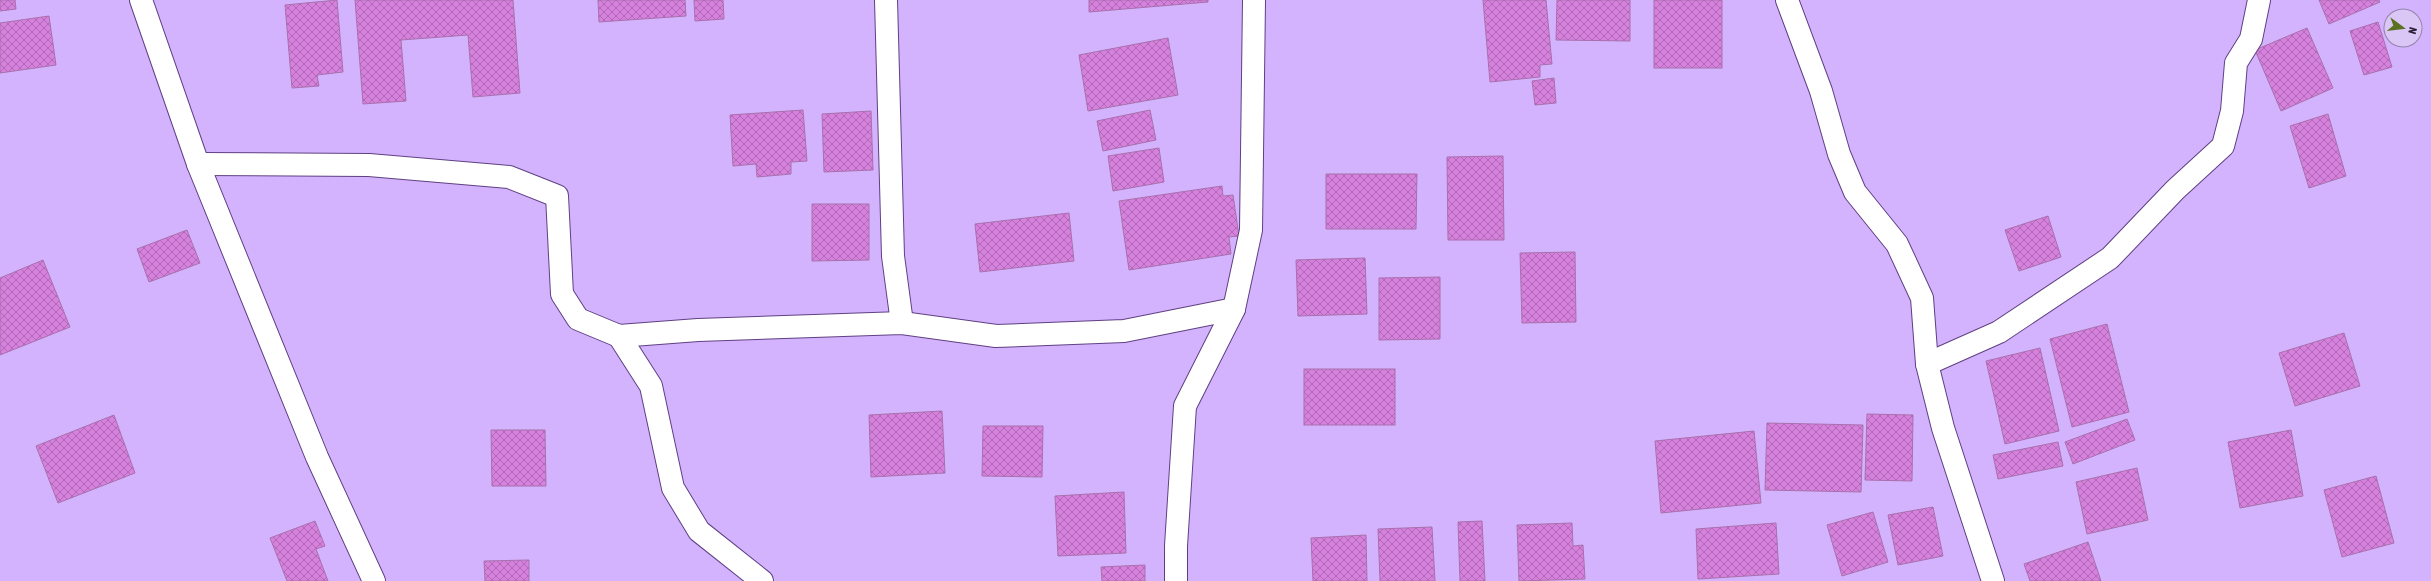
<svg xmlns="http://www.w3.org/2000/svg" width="2431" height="581" viewBox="0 0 2431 581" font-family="'Asap Condensed',sans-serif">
  <defs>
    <pattern id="building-cross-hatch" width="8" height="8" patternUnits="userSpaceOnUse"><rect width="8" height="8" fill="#d781de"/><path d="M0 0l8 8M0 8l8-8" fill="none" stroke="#af69b5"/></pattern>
  </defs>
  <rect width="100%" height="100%" fill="#d4b3fe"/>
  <g fill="url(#building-cross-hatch)" stroke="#a870ad">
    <path d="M0,0H15L16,9L0,11Z"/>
    <path d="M337,0L343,72L317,75L319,86L292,88L285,5Z"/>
    <path d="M355,0H513L520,93L473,97L468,35L401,40L406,101L363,104Z"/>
    <path d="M598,0H685L686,16L599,22Z"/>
    <path d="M694,0H723L724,19L695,21Z"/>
    <path d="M1089,0H1208V2L1089,12Z"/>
    <path d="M1483,0H1546L1552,64L1540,65V77L1490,82Z"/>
    <path d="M1557,0H1630V41L1556,40Z"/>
    <rect x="1654" y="0" width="68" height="68"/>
    <path d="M2319,0H2379L2380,2L2329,24Z"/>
    <path d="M49,16L56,65L0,73V23Z"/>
    <path d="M2378,22L2392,67L2364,75L2350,31Z"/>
    <path d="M2307,28L2333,88L2281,111L2255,50Z"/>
    <path d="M1168,38L1178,95L1088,111L1079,55Z"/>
    <path d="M1554,78L1556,103L1535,105L1532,81Z"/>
    <path d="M803,110L807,161L791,162V174L757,177L756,164L733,166L730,115Z"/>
    <path d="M1150,110L1156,140L1103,151L1097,121Z"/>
    <path d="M871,111L873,170L824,172L822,114Z"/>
    <path d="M2328,114L2346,176L2309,188L2290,126Z"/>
    <path d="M1159,148L1164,182L1113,191L1108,156Z"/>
    <path d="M1503,156L1504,240H1448L1447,157Z"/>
    <path d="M1326,174H1417L1416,229H1326Z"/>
    <path d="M1222,186L1223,196L1233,195L1239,236L1229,237L1231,254L1129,270L1119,201Z"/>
    <path d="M812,204H869V260L812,261Z"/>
    <path d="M1069,213L1074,261L980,272L975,224Z"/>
    <path d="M2048,216L2061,257L2019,271L2005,230Z"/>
    <path d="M187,230L200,263L149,282L137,249Z"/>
    <path d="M1575,252L1576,322L1522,323L1520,253Z"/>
    <path d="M1365,258L1367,314L1298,316L1296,260Z"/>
    <path d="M43,260L70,327L0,355V278Z"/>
    <path d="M1440,277V339L1379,340V278Z"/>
    <path d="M2107,324L2129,412L2072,427L2050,339Z"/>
    <path d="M2344,333L2360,386L2295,406L2279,353Z"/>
    <path d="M2040,348L2059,431L2005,444L1986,361Z"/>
    <rect x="1304" y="369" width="91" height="56"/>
    <path d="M942,411L945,473L871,477L869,415Z"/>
    <path d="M1867,414L1913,415L1912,481L1865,480Z"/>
    <path d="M114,415L135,473L58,503L36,446Z"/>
    <path d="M2127,419L2135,440L2073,464L2065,442Z"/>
    <path d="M1767,423L1863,425L1861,492L1765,490Z"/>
    <path d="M983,426H1043L1042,477L982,476Z"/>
    <path d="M491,430H545L546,486H492Z"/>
    <path d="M2291,430L2303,496L2240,508L2228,442Z"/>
    <path d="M1754,431L1761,503L1661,513L1655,441Z"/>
    <path d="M2058,442L2063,466L1998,479L1993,455Z"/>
    <path d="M2137,468L2148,520L2087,534L2076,482Z"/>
    <path d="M2376,476L2394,543L2342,557L2324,490Z"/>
    <path d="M1124,492L1126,553L1058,556L1055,496Z"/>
    <path d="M1933,507L1943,556L1898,565L1888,515Z"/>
    <path d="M1873,512L1888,562L1842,576L1827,525Z"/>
    <path d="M315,521L325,546L316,549L328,581H287L270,538Z"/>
    <path d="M1482,521L1485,581H1460L1458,522Z"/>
    <path d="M1572,523L1573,546L1583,545L1585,579L1519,581L1517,525Z"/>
    <path d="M1776,523L1779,574L1698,579L1696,529Z"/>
    <path d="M1432,527L1435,581H1380L1378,529Z"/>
    <path d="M1366,535L1367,581H1313L1311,538Z"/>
    <path d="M2088,542L2101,581H2030L2024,564Z"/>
    <path d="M529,560V581H485L484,561Z"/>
    <path d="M1145,565V581H1102L1101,567Z"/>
  </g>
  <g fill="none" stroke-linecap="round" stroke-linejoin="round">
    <g stroke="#5f4082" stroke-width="24">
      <g id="minor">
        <path d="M141,0L198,164L317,457L374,581"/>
        <path d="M886,0L893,256L902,323"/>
        <path d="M1787,0L1821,91L1839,154L1855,192L1897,244L1922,298L1927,364L1943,428L1993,581"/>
        <path d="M198,164L369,165L509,177L557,196L562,294L578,319L619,336L698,330L902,323L996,336L1124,331L1234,309"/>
        <path d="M619,336L651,386L673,488L699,531L762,581"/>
        <path d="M1927,364L1999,332L2110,258L2175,190L2223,146L2232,111L2236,63L2251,39L2259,0"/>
        <path d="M1176,581V546L1185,406L1234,309L1251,230L1254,0"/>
      </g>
    </g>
    <use href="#minor" stroke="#fff" stroke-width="22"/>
  </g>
  <g transform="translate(2403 28) rotate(105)"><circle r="19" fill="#dbc7f5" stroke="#9483aa"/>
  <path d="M0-3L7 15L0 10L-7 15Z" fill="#5a7122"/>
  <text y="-6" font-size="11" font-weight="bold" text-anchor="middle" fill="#2a1d39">N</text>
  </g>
</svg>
